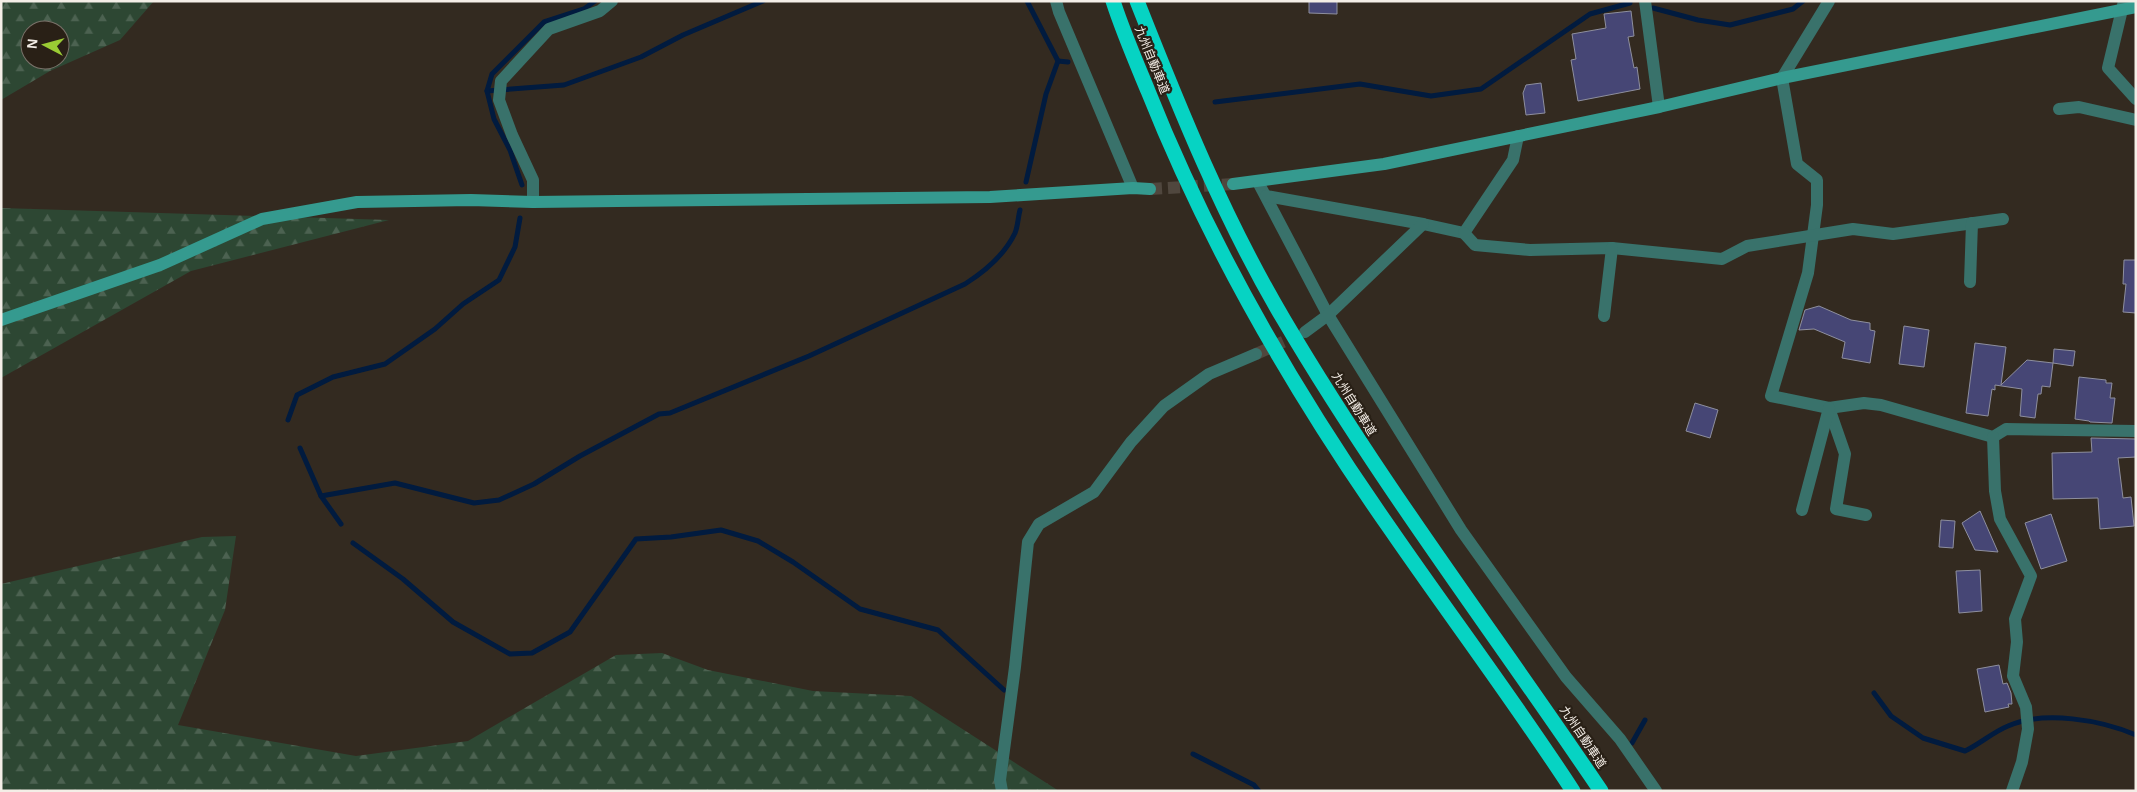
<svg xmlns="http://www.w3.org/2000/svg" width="2137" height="792" viewBox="0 0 2137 792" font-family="Helvetica,'Noto Sans JP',sans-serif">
  <defs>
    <pattern id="forest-firs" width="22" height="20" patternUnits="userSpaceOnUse" patternTransform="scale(1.25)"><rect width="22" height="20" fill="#2d4733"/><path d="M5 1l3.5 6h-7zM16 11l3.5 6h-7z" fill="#4c6251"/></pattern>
  </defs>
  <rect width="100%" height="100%" fill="#332a20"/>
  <g fill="url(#forest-firs)" fill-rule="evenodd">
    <path d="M1,1H154L120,40L50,71L1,100ZM30,30H60V60H30Z"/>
    <path d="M1,208L389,220L191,271L1,378Z"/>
    <path d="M236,536L225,610L178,725L356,756L468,741L616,655L662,653L708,670L813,691L911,696L1059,791H1V584L202,537Z"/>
  </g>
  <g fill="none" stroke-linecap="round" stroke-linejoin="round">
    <g stroke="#011b3f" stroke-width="5">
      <path d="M1653,8L1698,20L1730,25L1793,9L1803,1"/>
      <path d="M1058,61L1068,62"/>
      <path d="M487,91L564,85L641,57L683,35L763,1"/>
      <path d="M1215,102L1360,84L1431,96L1481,89L1590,14L1630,3"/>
      <path d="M1026,182L1046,94L1058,61L1027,1"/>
      <path d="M522,185L510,150L494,119L487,91L492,74L544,22L584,9L595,1"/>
      <path d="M288,420L297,395L333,377L385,364L435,329L463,304L499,280L515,247L520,218"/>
      <path d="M300,448L321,496L341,524"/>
      <path d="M321,496L395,483L474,503L499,500L534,484L580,456L659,414L670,413L809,356L965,284C984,272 1005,254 1015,233C1018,226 1018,217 1020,210"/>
      <path d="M353,543L403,579L453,622L510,654L532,653L570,632L636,539L671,537L721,530L758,541L793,562L860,609L938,630L1004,690"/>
      <path d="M1874,693L1891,716L1923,738L1965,751C1980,744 1993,732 2008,726C2044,710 2101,720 2136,735"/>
      <path d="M1632,743L1645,720"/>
      <path d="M1193,754L1254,785L1259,791"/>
    </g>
  </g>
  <g fill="#464675" stroke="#8e8f9e">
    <path d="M1309,1H1337V14L1309,13Z"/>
    <path d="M1631,11L1634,36L1628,37L1634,68L1637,67L1640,89L1578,101L1571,60L1576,59L1572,34L1606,28L1604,14Z"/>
    <path d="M1541,83L1545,113L1526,115L1523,93L1526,85Z"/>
    <path d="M2124,260H2136V313L2123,312L2126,284H2123Z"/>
    <path d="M1819,306L1851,320L1870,323V330L1875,331L1870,363L1842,358L1845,342L1814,329L1799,330L1805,310Z"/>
    <path d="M1904,326L1929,330L1924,367L1899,364Z"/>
    <path d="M1975,343L2006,347L2001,385L2027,360L2053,363L2050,387L2042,386L2041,394H2038L2035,418L2020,416L2022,389L1995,385V390L1992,389L1988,416L1966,413Z"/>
    <path d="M2054,349L2075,351L2073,366L2053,363Z"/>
    <path d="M2079,377L2106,380V383H2112L2110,398H2115L2112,423L2090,422L2089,421L2075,419Z"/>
    <path d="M1695,403L1718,410L1710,438L1686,431Z"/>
    <path d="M2091,438L2136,439V457L2118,458L2123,498L2131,497L2134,526L2100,529L2098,498L2053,499L2052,453L2092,452Z"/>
    <path d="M1980,511L1998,552L1975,550L1962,523Z"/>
    <path d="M2051,514L2067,561L2041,569L2025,523Z"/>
    <path d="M1941,520L1955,521L1953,548L1939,547Z"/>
    <path d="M1980,570L1982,611L1959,613L1956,571Z"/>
    <path d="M1999,665L2003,684L2007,683L2011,693L2012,704H2008L2009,707L1985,712L1977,669Z"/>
  </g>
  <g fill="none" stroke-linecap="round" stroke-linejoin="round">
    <path stroke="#50473e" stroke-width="12" stroke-dasharray="12 6" stroke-linecap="butt" d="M1256,354L1303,333"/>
    <path stroke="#50473e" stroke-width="12" stroke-dasharray="12 6" stroke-linecap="butt" d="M1150,189L1233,184"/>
    <g stroke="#39726b" stroke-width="12">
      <path d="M1056,1L1059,12L1133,188"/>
      <path d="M1645,1L1659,107"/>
      <path d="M1829,1L1782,78L1797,164L1817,180V205L1808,273L1771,396L1829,408L1864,403L1881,405L1993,437L2006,429L2136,431"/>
      <path d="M2124,1L2108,68L2136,99"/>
      <path d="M2059,109L2079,107L2136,120"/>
      <path d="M1258,182L1328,315L1461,530L1566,677L1620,739L1656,791"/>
      <path d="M1266,196L1423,224L1464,233L1513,160L1518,136"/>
      <path d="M533,202V180L512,135L499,100L501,81L549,29L600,11L612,1"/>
      <path d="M1464,233L1475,245L1530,250L1612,248L1722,259L1747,246L1853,229L1893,234L2003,219"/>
      <path d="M1970,282L1972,223"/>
      <path d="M1604,316L1612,248"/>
      <path d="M1305,332L1328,315L1423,224"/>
      <path d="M1829,408L1845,454L1836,509L1866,515"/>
      <path d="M1993,437L1995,491L2000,519L2031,576L2015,619L2017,642L2013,676L2026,707L2028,729L2022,762L2012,791"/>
      <path d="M1802,510L1829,408"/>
      <path d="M1002,791L1000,780L1015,667L1028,542L1039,524L1094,492L1131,442L1164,406L1209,374L1256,354"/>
    </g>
    <g stroke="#359a8f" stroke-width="12">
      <path d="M1233,184L1384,164L1659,107L1782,78L2136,7"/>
      <path d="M1,320L160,265L262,219L357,202L471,200L533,202L618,201L990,197L1133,188L1150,189"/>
    </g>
    <g stroke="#06d3c3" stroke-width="15">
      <path d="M1113,1C1123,32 1136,62 1148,91C1210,247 1295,393 1391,530C1451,617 1515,702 1573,791"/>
      <path d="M1137,1C1180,110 1224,219 1284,320C1380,483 1495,634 1601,791"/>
    </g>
  </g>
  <g text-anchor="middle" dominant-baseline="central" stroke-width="4.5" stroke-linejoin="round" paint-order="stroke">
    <g font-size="12" fill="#f4eee7" stroke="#292016">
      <text transform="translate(1152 60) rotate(68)">九州自動車道</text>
      <text transform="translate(1354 404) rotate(58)">九州自動車道</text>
      <text transform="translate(1583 737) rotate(56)">九州自動車道</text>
    </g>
  </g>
  <rect width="2137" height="792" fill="none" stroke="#f4eee7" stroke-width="5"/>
  <g transform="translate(45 45) rotate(276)"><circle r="24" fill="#292016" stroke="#7a726a"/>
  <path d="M0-4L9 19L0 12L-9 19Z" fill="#9acb34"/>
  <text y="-8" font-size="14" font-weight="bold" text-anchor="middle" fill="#f4eee7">N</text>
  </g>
</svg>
